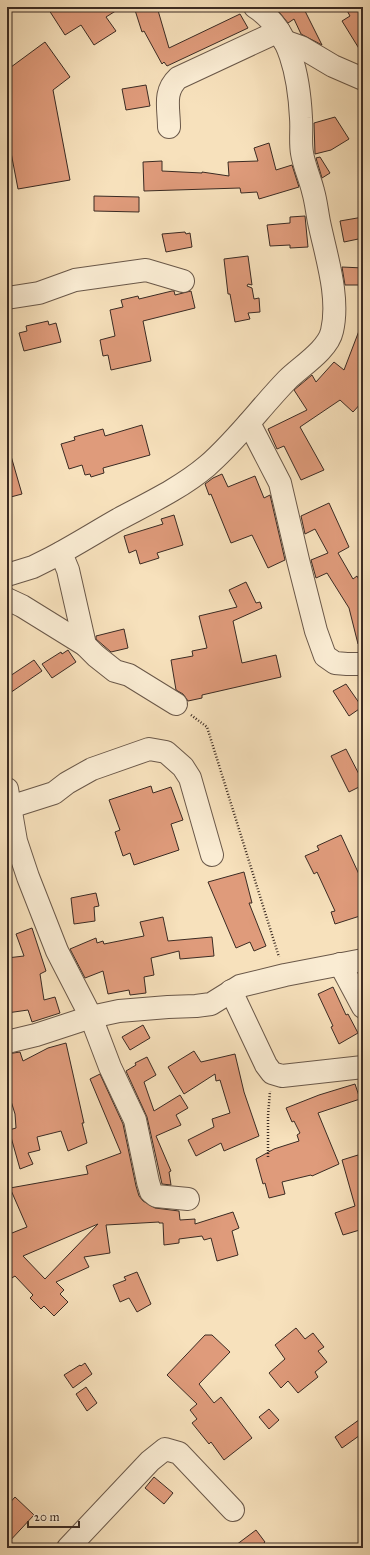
<svg xmlns="http://www.w3.org/2000/svg" width="370" height="1555" viewBox="0 0 370 1555" font-family="'IM FELL Great Primer',serif">
  <rect width="100%" height="100%" fill="#f7e1bc"/>
  <filter id="stains"><feTurbulence type="fractalNoise" baseFrequency=".005" numOctaves="4"/><feColorMatrix values="0 0 0 0 .2 0 0 0 0 .09 0 0 0 0 .02 0 0 0 .5 -.17"/></filter>
  <radialGradient id="worn" r=".72"><stop offset=".6" stop-color="#630" stop-opacity="0"/><stop offset="1" stop-color="#630" stop-opacity=".3"/></radialGradient>
  <g fill="#df9b7b" stroke="#3b2b23" fill-rule="evenodd">
    <path d="M47,7H122L106,17L116,31L94,45L81,25L65,35Z"/>
    <path d="M134,7H157L169,48L240,14L248,28L167,66L164,62L162,64L144,31L142,32Z"/>
    <path d="M275,7H310L305,11L322,45L301,34L294,19L288,23Z"/>
    <path d="M345,7H363V55L342,21L350,16Z"/>
    <path d="M45,42L70,77L53,90L70,180L18,189L9,142L7,139V70Z"/>
    <path d="M146,85L150,106L126,110L122,89Z"/>
    <path d="M335,117L349,139L331,150L315,154L314,123Z"/>
    <path d="M269,143L276,170L292,165L299,187L259,199L257,192L241,193L240,188L144,191L143,162L162,161V171L202,173V172L229,176L228,162L258,161L254,148Z"/>
    <path d="M320,157L330,173L322,178L316,158Z"/>
    <path d="M94,196L139,197V212L94,211Z"/>
    <path d="M305,216L308,247L290,248V245L270,246L267,225L290,223V217Z"/>
    <path d="M363,217V238L344,242L340,221Z"/>
    <path d="M185,232L186,234L190,233L192,247L166,252L162,234Z"/>
    <path d="M248,256L252,285L248,284L247,286L252,288L254,299L259,298L260,312L248,313L250,319L235,322L230,294H228L224,259Z"/>
    <path d="M342,267L363,268V285H345Z"/>
    <path d="M172,291H174L175,295L191,291L195,308L143,321L151,361L111,370L108,355L103,356L100,340L115,336L110,310L123,307L121,300L138,296L139,299Z"/>
    <path d="M48,321L49,325L56,323L61,342L24,351L19,333L27,331L26,326Z"/>
    <path d="M362,323L363,401L353,412L340,400L300,427L324,470L301,480L284,446L277,449L268,429L307,410L294,390L312,375L316,382L334,362L344,370Z"/>
    <path d="M142,425L150,455L103,468L104,473L91,477L90,474L85,475L82,465L69,469L61,444L75,440L74,437L103,429L105,436Z"/>
    <path d="M11,456L22,494L7,498V457Z"/>
    <path d="M222,474L228,487L255,476L264,498L270,495L285,560L268,568L252,535L231,543L211,494L209,495L205,484L213,478Z"/>
    <path d="M329,503L349,547L338,553L353,579L357,576L363,587V643L358,644L349,608L327,573L316,578L311,560L328,553L315,529L305,534L301,516Z"/>
    <path d="M174,515L183,545L157,553L159,558L140,564L136,550L129,553L124,536L163,524L161,519Z"/>
    <path d="M246,582L256,603L260,602L262,608L233,621L242,663L276,655L281,677L202,695V698L188,701L183,694L176,690L171,660L193,656L192,651L207,648L199,616L237,607L229,590Z"/>
    <path d="M124,629L128,648L111,652L96,639V636Z"/>
    <path d="M68,650L76,662L52,678L42,664L61,652L62,654Z"/>
    <path d="M34,660L42,671L7,695V678Z"/>
    <path d="M346,684L362,707L349,716L333,691Z"/>
    <path d="M346,749L363,782V785L349,792L331,756Z"/>
    <path d="M151,786L153,793L171,787L183,820L171,824L179,850L134,865L130,853L123,856L115,832L120,830L109,800Z"/>
    <path d="M341,835L363,883V915L335,924L331,912L335,911L317,872L314,874L305,856L319,850L317,846Z"/>
    <path d="M244,872L252,903H249L266,946L254,951L250,942L236,948L208,882Z"/>
    <path d="M96,893L99,906L94,907L95,921L74,924L71,898Z"/>
    <path d="M163,917L168,941L212,937L214,956L180,959L179,951L151,958L154,975L144,977L146,993L130,995L129,990L108,994L103,971L85,978L70,949L96,938L97,943L103,941L104,944L144,936L140,922Z"/>
    <path d="M32,928L46,971L40,974L44,1000L55,997L60,1013L32,1022L28,1010L7,1013V958L24,956L16,934Z"/>
    <path d="M333,987L346,1015L348,1014L358,1033L339,1044L331,1027L333,1026L318,994Z"/>
    <path d="M143,1025L150,1038L130,1050L122,1037Z"/>
    <path d="M66,1043L84,1123H82L87,1143L68,1151L61,1131L37,1137L40,1150L28,1153L33,1164L20,1169L9,1130L16,1128L15,1114L7,1088V1054L20,1052L23,1061L48,1048Z"/>
    <path d="M194,1051L201,1062L235,1054L244,1092L259,1136L224,1151L221,1143L196,1156L188,1140L214,1127L212,1119L230,1113L220,1080L216,1081L215,1074L184,1094L168,1067Z"/>
    <path d="M147,1057L156,1075L144,1082L154,1111L180,1095L188,1108L176,1115L181,1125L156,1136L171,1171L169,1172L171,1185L162,1184L147,1117L126,1071L136,1065L135,1063Z"/>
    <path d="M100,1074L123,1124L136,1186L139,1196L143,1201L155,1208L179,1211L180,1220L195,1219V1224L233,1212L239,1228L232,1231L238,1255L217,1261L211,1238L204,1240L202,1236L179,1239V1243L164,1245L163,1223H159V1222L106,1225L110,1253L84,1257L89,1267L56,1282L64,1290L60,1294L68,1302L54,1316L44,1306L41,1309L30,1298L33,1295L15,1276L7,1281V1235L27,1227L10,1188L88,1174L86,1166L121,1153L90,1079ZM98,1224L45,1279L23,1256Z"/>
    <path d="M355,1084L360,1099L318,1113L339,1164L312,1176L311,1175L282,1182L285,1194L269,1198L265,1183L263,1184L256,1159L274,1149L299,1141L297,1135L300,1133L294,1121L292,1122L286,1108L319,1095Z"/>
    <path d="M358,1155L359,1157L363,1156V1229L343,1235L335,1213L355,1206L342,1160Z"/>
    <path d="M137,1272L151,1304L137,1312L129,1298L120,1302L113,1285L126,1280L124,1277Z"/>
    <path d="M296,1328L305,1339L313,1333L324,1347L318,1351L327,1362L315,1372L318,1377L298,1393L288,1381L281,1388L269,1373L285,1359L275,1345Z"/>
    <path d="M205,1335H212L230,1352L199,1384L214,1403L221,1397L252,1438L224,1460L211,1442L209,1444L192,1423L197,1419L190,1410L197,1404L167,1375Z"/>
    <path d="M85,1363L92,1374L73,1388L64,1375L80,1365L81,1366Z"/>
    <path d="M86,1387L97,1403L87,1411L76,1394Z"/>
    <path d="M269,1409L279,1420L269,1429L259,1417Z"/>
    <path d="M363,1417V1433L342,1448L335,1437Z"/>
    <path d="M154,1477L173,1493L164,1504L145,1488Z"/>
    <path d="M15,1497L34,1515L7,1544V1506Z"/>
    <path d="M256,1530L265,1542L258,1548H232Z"/>
  </g>
  <g fill="none" stroke-linecap="round" stroke-linejoin="round">
    <g stroke="#6a5849" stroke-width="24">
      <g id="minor">
        <path d="M284,41L301,47L333,66L363,79"/>
        <path d="M169,127C169,108 163,92 178,78L279,31"/>
        <path d="M7,298L39,293L75,280L146,270L183,281"/>
        <path d="M249,423L280,483L298,560L316,631L325,656L335,663L347,664H363"/>
        <path d="M61,553L68,570L85,645L96,656L115,671L129,675L176,704"/>
        <path d="M7,575L33,567L51,558C74,546 96,532 119,519C149,503 181,488 207,466C237,440 260,408 287,380C300,367 328,350 332,331C340,297 326,256 319,222C317,212 316,201 313,191C310,178 304,166 302,153C300,142 302,129 301,118C299,78 291,30 255,7"/>
        <path d="M7,599L22,606L85,645"/>
        <path d="M7,789L16,841L28,877L57,951L91,1017L110,1067L135,1120L148,1182L151,1192L156,1196L188,1199"/>
        <path d="M10,807L54,793L67,783L92,769L149,749L166,752L183,767L190,778L212,855"/>
        <path d="M340,964L363,1007"/>
        <path d="M231,991L266,1065L272,1073L282,1076L363,1067"/>
        <path d="M7,1042L36,1035L91,1017L119,1011L168,1007L196,1006L211,1004L240,986L285,975L363,960"/>
        <path d="M68,1548L150,1461L165,1449L179,1453L233,1510"/>
      </g>
    </g>
    <g stroke="#3b2b23" stroke-width="2.5" stroke-dasharray="1 2" stroke-linecap="butt">
      <path d="M191,715L207,727L279,957"/>
      <path d="M268,1157V1116L270,1091"/>
    </g>
    <use href="#minor" stroke="#faecd3" stroke-width="22"/>
  </g>
  <rect width="370" height="1555" fill="none" stroke="#f7e1bc" stroke-width="24"/>
  <rect x="8" y="8" width="354" height="1539" fill="none" stroke="#3b2b23" stroke-width="2"/>
  <rect x="12" y="12" width="346" height="1531" fill="none" stroke="#3b2b23"/>
  <path d="M28 1521v6h51v-6" fill="none" stroke="#3b2b23" stroke-width="2"/>
  <text x="34" y="1521" font-size="12" fill="#3b2b23" stroke="#faecd3" stroke-width="3" paint-order="stroke">20 m</text>
  <rect width="100%" height="100%" filter="url(#stains)"/>
  <rect width="100%" height="100%" fill="url(#worn)"/>
</svg>
